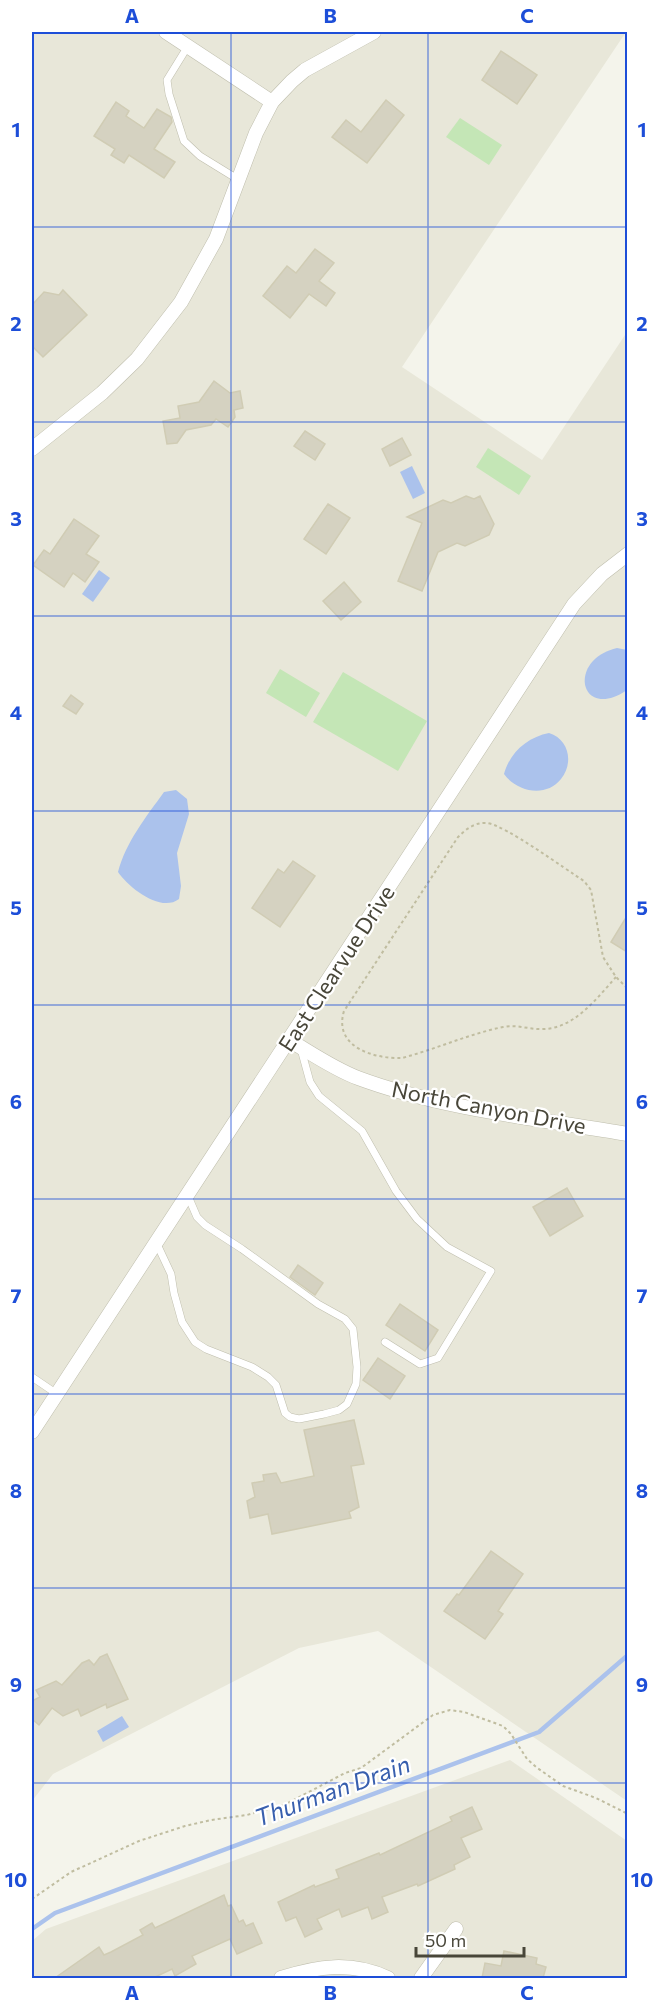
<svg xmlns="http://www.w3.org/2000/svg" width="659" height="2010" viewBox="0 0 659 2010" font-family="Commissioner,sans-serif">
  <rect width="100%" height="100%" fill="#f4f4eb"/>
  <g fill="#e8e7d9">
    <path d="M32,32H626L402,367L542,460L627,332V1801L378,1631L299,1648L53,1774L32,1801Z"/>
    <path d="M510,1760L627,1841V1978H32V1941L46,1929Z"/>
  </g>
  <g fill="#c4e6b6">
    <path d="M460,118L502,145L489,165L446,137Z"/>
    <path d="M488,448L531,476L519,495L476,467Z"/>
    <path d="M280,669L320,693L306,717L266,693Z"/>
    <path d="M343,672L427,721L398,771L313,722Z"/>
  </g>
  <g fill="#abc2ec">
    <path d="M412,466L425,493L413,499L400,472Z"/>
    <path d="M99,570L110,578L93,602L82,594Z"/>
    <path d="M617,648L627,650V690C580,722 566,660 617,648Z"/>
    <path d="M549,733C569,739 574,763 561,779C546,798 517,792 504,774C510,752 528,737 549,733Z"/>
    <path d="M176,790L187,799L189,814L177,853L181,886L179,899C161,913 129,888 118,872C126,842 146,817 164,792Z"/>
    <path d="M122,1716L129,1727L103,1742L97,1731Z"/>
  </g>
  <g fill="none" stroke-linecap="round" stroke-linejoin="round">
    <path stroke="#abc2ec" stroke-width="4.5" d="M32,1929L55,1913L539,1732L628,1655"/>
  </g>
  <g fill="#d5d2c1" stroke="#d0ccb4" stroke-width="1.5">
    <path d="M501,51L537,75L517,104L482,80Z"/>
    <path d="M386,100L404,115L367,163L332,137L346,120L361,132Z"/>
    <path d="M116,102L129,111L126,116L144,128L157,109L171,117L172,122L154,149L175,162L164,178L129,155L124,163L111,155L115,149L94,136Z"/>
    <path d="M315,249L334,263L319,281L335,293L326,306L309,294L290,318L263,296L287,266L296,273Z"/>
    <path d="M63,290L87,315L43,357L32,346V305L44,292L59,295Z"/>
    <path d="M214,381L230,393L240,391L243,408L234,410L235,417L228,427L216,419L211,425L186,430L177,443L167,444L163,421L180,418L178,406L199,402Z"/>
    <path d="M305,431L325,444L315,460L294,446Z"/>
    <path d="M402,438L411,455L390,466L382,449Z"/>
    <path d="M466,496L474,499L480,496L494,524L489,535L465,546L457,543L438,552L422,591L398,581L422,523L407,517L443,500L451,503Z"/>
    <path d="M328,504L350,518L326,554L304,539Z"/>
    <path d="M74,519L99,536L86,554L99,562L85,582L73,573L64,587L33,565L44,550L50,554Z"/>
    <path d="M344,582L361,602L341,620L323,601Z"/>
    <path d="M71,695L83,704L76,714L63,706Z"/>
    <path d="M293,861L315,876L280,927L252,908L278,869L284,873Z"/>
    <path d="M627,916V952L611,942Z"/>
    <path d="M567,1188L583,1216L550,1236L533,1207Z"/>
    <path d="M298,1265L323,1283L315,1295L290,1277Z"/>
    <path d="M400,1304L438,1330L425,1351L386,1325Z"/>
    <path d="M378,1358L405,1376L390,1399L363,1380Z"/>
    <path d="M354,1420L364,1464L351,1466L359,1507L349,1512L351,1518L272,1534L268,1514L250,1518L247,1501L255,1497L252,1483L264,1481L263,1475L276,1473L281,1483L314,1476L304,1430Z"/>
    <path d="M491,1551L523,1574L498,1611L503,1614L485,1639L444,1611L457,1594L459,1595Z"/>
    <path d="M107,1654L128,1699L107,1708L106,1704L81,1716L78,1709L63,1716L52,1708L39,1725L32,1719V1701L40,1697L36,1690L56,1681L62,1685L82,1663L89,1660L94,1665L100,1657Z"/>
    <path d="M472,1807L482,1829L461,1838L470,1857L454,1865L455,1869L418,1886L417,1884L382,1897L388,1912L372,1919L368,1907L342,1917L339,1909L317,1919L322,1929L305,1937L296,1917L286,1921L278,1902L314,1885L315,1887L339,1878L336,1870L379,1853L380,1855L452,1821L450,1817Z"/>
    <path d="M224,1895L228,1906L231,1905L239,1922L243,1920L246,1926L253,1923L262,1943L237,1954L230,1939L192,1956L196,1964L175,1976L172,1969L153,1978H55L99,1947L104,1955L111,1952L143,1935L140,1930L152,1923L155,1928Z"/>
    <path d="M504,1951L537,1958L536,1964L546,1967L543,1978H482L485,1963L501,1966Z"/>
  </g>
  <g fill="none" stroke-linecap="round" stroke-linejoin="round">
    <g stroke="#bfbead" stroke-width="8">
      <g id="lane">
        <path d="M188,46L167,80L169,94L184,141L200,156L239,180"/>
        <path d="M301,1049L310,1082L319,1096L362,1131L396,1191L417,1219L447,1247L491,1271L438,1358L420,1364L385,1342"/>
        <path d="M156,1242L171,1274L174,1293L182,1322L195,1342L206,1349L252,1367L268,1377L276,1385L285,1413L290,1417L299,1419L324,1414L339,1410L347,1404L356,1384L357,1367L353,1329L345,1319L318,1304L242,1249L205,1225L197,1217L188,1196"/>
        <path d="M32,1377L57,1394"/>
      </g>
    </g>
    <g stroke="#bfbead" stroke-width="15">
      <g id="street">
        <path d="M166,32L272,102"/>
        <path d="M32,449L102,393L137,359L181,302L216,239L256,133L272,102L292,81L305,70L374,32"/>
        <path d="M289,1040C311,1053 334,1069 358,1078C441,1109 540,1119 628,1134"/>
        <path d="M32,1432L574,604L602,574L628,554"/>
        <path d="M281,1978C318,1966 351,1961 388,1978"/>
        <path d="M421,1978L456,1929"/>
      </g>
    </g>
    <g stroke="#c0bda0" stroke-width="2" stroke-dasharray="3 3" stroke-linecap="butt">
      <path d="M616,977C597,998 575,1028 544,1029C530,1030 517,1024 503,1027C469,1034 436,1049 402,1058C374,1059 333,1047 344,1011L458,837C466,829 475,822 487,823C505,825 565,869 584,881L591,890L603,957L616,977L628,989"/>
      <path d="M32,1899L71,1872L139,1841L185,1826L211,1820L247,1815L286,1804L345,1773L361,1768L433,1715L450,1710L464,1712L503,1726L511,1734L527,1759L536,1767L563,1786L596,1798L628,1814"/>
    </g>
    <use href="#lane" stroke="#fff" stroke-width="7"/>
    <use href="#street" stroke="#fff" stroke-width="14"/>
  </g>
  <path fill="none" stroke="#1d4ed8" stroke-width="1.5" stroke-opacity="0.55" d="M231,32V1978M428,32V1978M32,227H628M32,422H628M32,616H628M32,811H628M32,1005H628M32,1199H628M32,1394H628M32,1588H628M32,1783H628"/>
  <g text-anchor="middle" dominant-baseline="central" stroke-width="4.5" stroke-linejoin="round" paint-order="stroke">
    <g font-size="22" fill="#484639" stroke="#fff">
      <text transform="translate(336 968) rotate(-57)">East Clearvue Drive</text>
      <text transform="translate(489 1107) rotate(11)">North Canyon Drive</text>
    </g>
    <g font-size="24" font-style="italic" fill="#385fae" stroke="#fff">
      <text transform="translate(332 1790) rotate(-20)">Thurman Drain</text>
    </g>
  </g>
  <rect width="659" height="2010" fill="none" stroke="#ffffff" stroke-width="66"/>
  <path d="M416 1947v9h108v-9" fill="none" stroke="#484639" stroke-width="3"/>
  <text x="425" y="1947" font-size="18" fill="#484639" stroke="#ffffff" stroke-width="4.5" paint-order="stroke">50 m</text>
  <rect x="33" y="33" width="593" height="1944" fill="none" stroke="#1d4ed8" stroke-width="2"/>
  <g font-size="20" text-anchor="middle" font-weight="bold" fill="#1d4ed8">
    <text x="132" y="23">A</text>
    <text x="330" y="23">B</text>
    <text x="527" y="23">C</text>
    <text x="16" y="137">1</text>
    <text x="642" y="137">1</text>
    <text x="16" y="331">2</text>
    <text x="642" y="331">2</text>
    <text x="16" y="526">3</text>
    <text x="642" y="526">3</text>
    <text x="16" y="720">4</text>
    <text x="642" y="720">4</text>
    <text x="16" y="915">5</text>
    <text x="642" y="915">5</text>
    <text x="16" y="1109">6</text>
    <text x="642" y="1109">6</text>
    <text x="16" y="1303">7</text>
    <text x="642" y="1303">7</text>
    <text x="16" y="1498">8</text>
    <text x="642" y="1498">8</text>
    <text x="16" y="1692">9</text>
    <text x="642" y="1692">9</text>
    <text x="16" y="1887">10</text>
    <text x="642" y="1887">10</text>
    <text x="132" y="2000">A</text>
    <text x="330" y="2000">B</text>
    <text x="527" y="2000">C</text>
  </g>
</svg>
